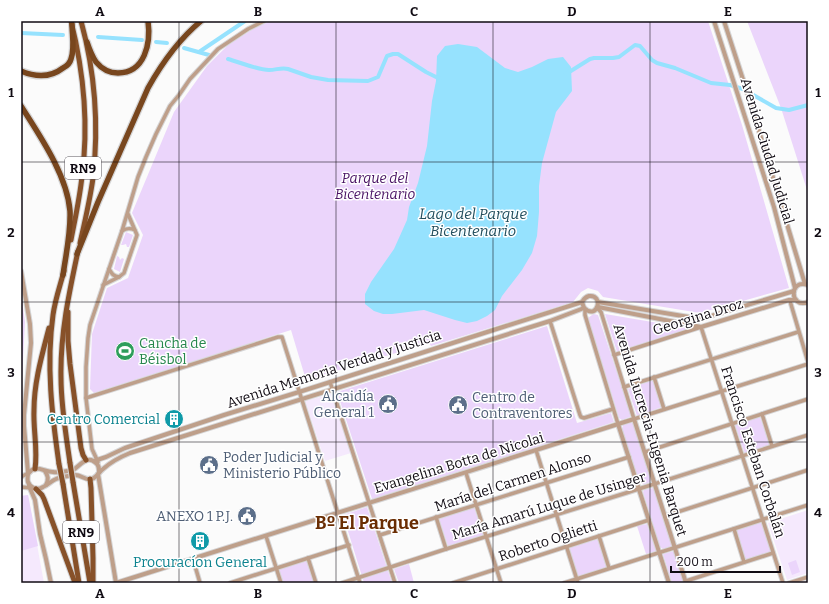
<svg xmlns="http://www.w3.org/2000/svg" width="829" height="604" viewBox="0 0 829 604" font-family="Bitter,serif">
  <rect width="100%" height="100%" fill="#fbfbfb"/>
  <g fill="#f5e9fd">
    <path d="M331,394L351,453L325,461L305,401Z"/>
    <path d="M28,495L44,583H21V496Z"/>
    <path d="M808,510V573L787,580L768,523Z"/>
  </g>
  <g fill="#ebd5fb">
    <path d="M270,21H708L742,125L789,288L700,313L603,297L598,291L588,288L581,292L573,302L431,346L429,343L306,380L291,330L94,393L90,389L92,334L107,288L128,278L143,235L132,213L174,112L207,66L228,45L253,29Z"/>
    <path d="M747,21H808V193L781,108Z"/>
    <path d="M126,232L133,235L129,247H127L126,244L123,245H121Z"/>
    <path d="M117,256L119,257L120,260L122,258L124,259L120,272L114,269Z"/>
    <path d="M21,294L25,322L21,396Z"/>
    <path d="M594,314L598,315L631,415L630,417L622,420L619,418L588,318L592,315Z"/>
    <path d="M605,314L688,328L689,330L617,352Z"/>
    <path d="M547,326L577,423L611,413L614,422L372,499L337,392Z"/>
    <path d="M653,380L662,407L637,416L628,389Z"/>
    <path d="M760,417L770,445L745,454L735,425Z"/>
    <path d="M631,422L634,424L651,478L650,482C646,484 643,485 639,482L622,429L623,425Z"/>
    <path d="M653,488L655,489L672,544V546L663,549L660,547L643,492L644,490Z"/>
    <path d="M28,495L38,546L21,551V496Z"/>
    <path d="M367,507L392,583H364L343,515Z"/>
    <path d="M474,507L483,535L448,546L439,519Z"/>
    <path d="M763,520L773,553L744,562L734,529Z"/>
    <path d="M647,524L656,551L646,554L637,526Z"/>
    <path d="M598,539L607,567L577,577L568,548Z"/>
    <path d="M674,551L684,583H672L663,554Z"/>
    <path d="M307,560L314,583H283L278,569Z"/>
    <path d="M796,560L800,572L792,575L788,563Z"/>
    <path d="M409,564L414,583H399L394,569Z"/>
  </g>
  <path fill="#96e2fe" d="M458,44L477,47L505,68L518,72L532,67L548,59L563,57L571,67L572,91L556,112L542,163L539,186V212L537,236L532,253L522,270L502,296L495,310L487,316L477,321L467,323L455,320L424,310L392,314H383L374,311L365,304V294L371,282L394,249L407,220L409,207L418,183L427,146L432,101L436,81L437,56L445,46Z"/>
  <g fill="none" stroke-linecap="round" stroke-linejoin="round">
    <g stroke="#96e2fe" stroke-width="4">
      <path d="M21,33L63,35"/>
      <path d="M98,37L142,40"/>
      <path d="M156,42L167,43"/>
      <path d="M184,48L209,55"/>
      <path d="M199,52L245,21"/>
      <path d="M228,59C239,62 258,70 269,70C276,70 282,67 288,69L311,77L328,80L368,81L378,77L387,56L393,54H398L426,72L440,79"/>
      <path d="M566,74L590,59L594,58H613L619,57L635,45L640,46L652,60L657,63L675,68L711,83L730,85L743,89L776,108L789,110L808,105"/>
    </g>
    <g stroke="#d5d5d6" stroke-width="5.5">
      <g id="minor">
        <path d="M128,214L137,235L124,273L119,277C113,276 112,274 109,269L122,231C127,228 130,228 135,230"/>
        <path d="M122,231L138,177L146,157L156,134L170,106L179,95L190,79L218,49L248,29L264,21"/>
        <path d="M103,285L119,277"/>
        <path d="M790,301L808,362"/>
        <path d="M597,308L601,312L634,419L808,364"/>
        <path d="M585,310V315L618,424"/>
        <path d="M550,321L580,415L581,417L584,418L613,409"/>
        <path d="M614,355L701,327L783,583"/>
        <path d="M654,377L664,409"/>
        <path d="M330,382L395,583"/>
        <path d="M624,387L798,332"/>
        <path d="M86,398L278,337H282L360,583"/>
        <path d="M762,414L772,446"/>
        <path d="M536,450L578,583"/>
        <path d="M645,452L808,399"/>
        <path d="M98,462L92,449L86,398V367L88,338L90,325L109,269"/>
        <path d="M466,473L501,583"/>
        <path d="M21,477L30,472"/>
        <path d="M21,487L32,488"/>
        <path d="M665,516L808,470"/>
        <path d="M436,517L446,549"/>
        <path d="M734,529L744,562"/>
        <path d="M380,535L629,457"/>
        <path d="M266,536L281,583"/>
        <path d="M599,536L609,568"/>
        <path d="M308,558L316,583"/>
        <path d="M193,559L200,583"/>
        <path d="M686,581L773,553"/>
        <path d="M230,583L349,545"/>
        <path d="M342,583L446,549L626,493L808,435"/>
        <path d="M453,583L649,520"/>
        <path d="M564,583L808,505"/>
        <path d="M789,583L808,577"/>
      </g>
    </g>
    <g stroke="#d5d5d6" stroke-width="6">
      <g id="tertiary">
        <path d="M714,21L774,207L795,288"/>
        <path d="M724,21L750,101L805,284"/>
        <path d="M21,271L30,324L31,343L24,415V426L28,473C28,476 27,479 28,482C30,488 37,491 43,487C48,485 51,481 56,479C61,477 68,476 74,475C81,474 85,481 92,479C97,477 99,472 103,469C111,462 120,457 130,453L550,321L584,308"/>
        <path d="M808,285C789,278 789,309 808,302"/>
        <path d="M598,302L701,319L794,291"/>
        <path d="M598,307L701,327L789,300H796"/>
        <path d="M618,424L669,583"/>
        <path d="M94,461L106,457L125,448L224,415L299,392L506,326L582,302C584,299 585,297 589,296C604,294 598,321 584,308L582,302"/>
        <path d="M45,471C48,476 49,479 46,485"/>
        <path d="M28,474C36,463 43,472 53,472C59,473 66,471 73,470C80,466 87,454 96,463C99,465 99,468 99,472"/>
        <path d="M98,474L116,583"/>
        <path d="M29,486L35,500L40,534L46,559L51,583"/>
        <path d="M116,583L634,419L686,583"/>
      </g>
    </g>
    <g stroke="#d5d5d6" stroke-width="7">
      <g id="primary">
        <path d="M71,240C75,219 80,197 82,176C89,123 84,73 71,21"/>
        <path d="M80,243C85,221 90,200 93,178C99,125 95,72 81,21"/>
        <path d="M68,312V341L70,364L81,448L83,455L86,460"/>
        <path d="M70,463C66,435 61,406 61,378C60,335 69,293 78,251"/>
        <path d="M59,464C52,415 46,365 53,315C55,300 60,286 64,271"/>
        <path d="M35,469C38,450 33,429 34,410C34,382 42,355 49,328"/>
        <path d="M90,479L91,488L93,558V583"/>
        <path d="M73,482L90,583"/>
        <path d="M63,484L79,583"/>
        <path d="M36,489L42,495L44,499L75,583"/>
      </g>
    </g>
    <g stroke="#d5d5d6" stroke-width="8">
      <g id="trunk">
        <path d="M87,42C89,48 92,56 96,62C101,68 109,73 118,73C145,73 151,43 148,21"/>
        <path d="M21,71C35,77 50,78 63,68C67,66 70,63 71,59C75,48 72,35 72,24"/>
        <path d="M21,106C40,136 67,175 70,211C71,232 66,254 63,275"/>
        <path d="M77,254L98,202L148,88C162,63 178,40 201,21"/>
      </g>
    </g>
    <use href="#minor" stroke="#be9f8a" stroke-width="3.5"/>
    <use href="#tertiary" stroke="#be9f8a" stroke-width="4"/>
    <use href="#primary" stroke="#875129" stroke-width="5"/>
    <use href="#trunk" stroke="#78461e" stroke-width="5.5"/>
    <g stroke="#d5d5d6" stroke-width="7" stroke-linecap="butt">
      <g id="primary-bridge">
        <path d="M70,463L73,482"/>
        <path d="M59,464L63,484"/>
      </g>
    </g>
    <use href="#primary-bridge" stroke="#875129" stroke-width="5"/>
  </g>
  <path fill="none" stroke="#100b13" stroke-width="1" stroke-opacity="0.55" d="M179,21V583M336,21V583M493,21V583M650,21V583M21,162H808M21,302H808M21,442H808"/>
  <defs>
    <g id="stadium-disc" transform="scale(1)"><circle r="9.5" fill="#2e9e5b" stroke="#fff"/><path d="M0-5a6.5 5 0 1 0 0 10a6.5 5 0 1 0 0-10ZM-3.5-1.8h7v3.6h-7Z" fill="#fff"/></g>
    <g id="civic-disc" transform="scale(1)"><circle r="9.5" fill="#5c6f8a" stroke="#fff"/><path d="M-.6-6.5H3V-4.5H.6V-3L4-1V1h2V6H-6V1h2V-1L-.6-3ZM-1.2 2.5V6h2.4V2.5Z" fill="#fff"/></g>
    <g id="building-disc" transform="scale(1)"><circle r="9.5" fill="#0f9aa8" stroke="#fff"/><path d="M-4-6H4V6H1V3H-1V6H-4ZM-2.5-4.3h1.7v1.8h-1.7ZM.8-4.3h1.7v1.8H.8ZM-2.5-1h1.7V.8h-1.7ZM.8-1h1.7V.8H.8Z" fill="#fff"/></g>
  </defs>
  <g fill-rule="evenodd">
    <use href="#stadium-disc" x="125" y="351"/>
    <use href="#civic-disc" x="388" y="404"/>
    <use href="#civic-disc" x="458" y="405"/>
    <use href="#building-disc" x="174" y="419"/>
    <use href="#civic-disc" x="209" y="465"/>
    <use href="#civic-disc" x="247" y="516"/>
    <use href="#building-disc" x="200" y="541"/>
  </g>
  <g text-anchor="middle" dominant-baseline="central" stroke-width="3" stroke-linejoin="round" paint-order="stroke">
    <g fill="#fff" stroke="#58545a" stroke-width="1">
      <rect x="65" y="157" width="36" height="22" rx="3"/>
      <rect x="63" y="521" width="36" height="22" rx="3"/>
    </g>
    <g font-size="13" font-weight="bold" fill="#100b13">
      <text x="83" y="168">RN9</text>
      <text x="81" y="532">RN9</text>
    </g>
    <g font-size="14" fill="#100b13" stroke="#fff">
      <text transform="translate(767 151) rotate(73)">Avenida Ciudad Judicial</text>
      <text transform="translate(698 317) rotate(-17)">Georgina Droz</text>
      <text transform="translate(334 369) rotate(-18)">Avenida Memoria Verdad y Justicia</text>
      <text transform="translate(650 430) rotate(73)">Avenida Lucrecia Eugenia Barquet</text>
      <text transform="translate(753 452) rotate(72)">Francisco Esteban Corbalán</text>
      <text transform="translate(459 463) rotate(-17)">Evangelina Botta de Nicolai</text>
      <text transform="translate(513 482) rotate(-18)">María del Carmen Alonso</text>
      <text transform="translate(549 506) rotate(-17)">María Amarú Luque de Usinger</text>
      <text transform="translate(548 541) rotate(-18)">Roberto Oglietti</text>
    </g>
    <g font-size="14" font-style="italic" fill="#481163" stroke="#fff">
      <text x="375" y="178">Parque del<tspan x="375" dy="16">Bicentenario</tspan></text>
    </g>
    <g font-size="14" fill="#27864d" stroke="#fff" text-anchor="start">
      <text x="139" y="343">Cancha de<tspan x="139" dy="16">Béisbol</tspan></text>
    </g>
    <g font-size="14" fill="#4e5e75" stroke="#fff" text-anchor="end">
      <text x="374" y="396">Alcaidía<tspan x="374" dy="16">General 1</tspan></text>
      <text x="472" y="397" text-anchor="start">Centro de<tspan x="472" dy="16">Contraventores</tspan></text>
      <text x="223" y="457" text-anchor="start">Poder Judicial y<tspan x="223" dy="16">Ministerio Público</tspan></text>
      <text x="233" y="516">ANEXO 1 P.J.</text>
    </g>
    <g font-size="14" fill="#0d838f" stroke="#fff" text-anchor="end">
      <text x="160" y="419">Centro Comercial</text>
      <text x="200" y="562" text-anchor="middle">Procuracíon General</text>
    </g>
    <g font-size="15" font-style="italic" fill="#234f5e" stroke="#fff">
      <text x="473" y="214">Lago del Parque<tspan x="473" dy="17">Bicentenario</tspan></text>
    </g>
    <g font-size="18" font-weight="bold" fill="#6a2d03" stroke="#fff">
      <text x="367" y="523">Bº El Parque</text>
    </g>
  </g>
  <rect width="829" height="604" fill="none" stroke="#ffffff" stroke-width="44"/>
  <path d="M671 566v6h109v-6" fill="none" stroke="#100b13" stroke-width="2"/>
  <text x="677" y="566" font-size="12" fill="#100b13" stroke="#ffffff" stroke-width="3" paint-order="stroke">200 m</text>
  <rect x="22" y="22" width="785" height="560" fill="none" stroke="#100b13" stroke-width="1.5"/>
  <g font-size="13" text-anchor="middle" font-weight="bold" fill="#100b13">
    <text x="100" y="16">A</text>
    <text x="258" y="16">B</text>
    <text x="414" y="16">C</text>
    <text x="572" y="16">D</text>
    <text x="728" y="16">E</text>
    <text x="11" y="97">1</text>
    <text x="818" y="97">1</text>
    <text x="11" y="237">2</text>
    <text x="818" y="237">2</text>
    <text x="11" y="377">3</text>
    <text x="818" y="377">3</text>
    <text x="11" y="517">4</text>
    <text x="818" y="517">4</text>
    <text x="100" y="598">A</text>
    <text x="258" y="598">B</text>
    <text x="414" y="598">C</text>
    <text x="572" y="598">D</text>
    <text x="728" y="598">E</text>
  </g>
</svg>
